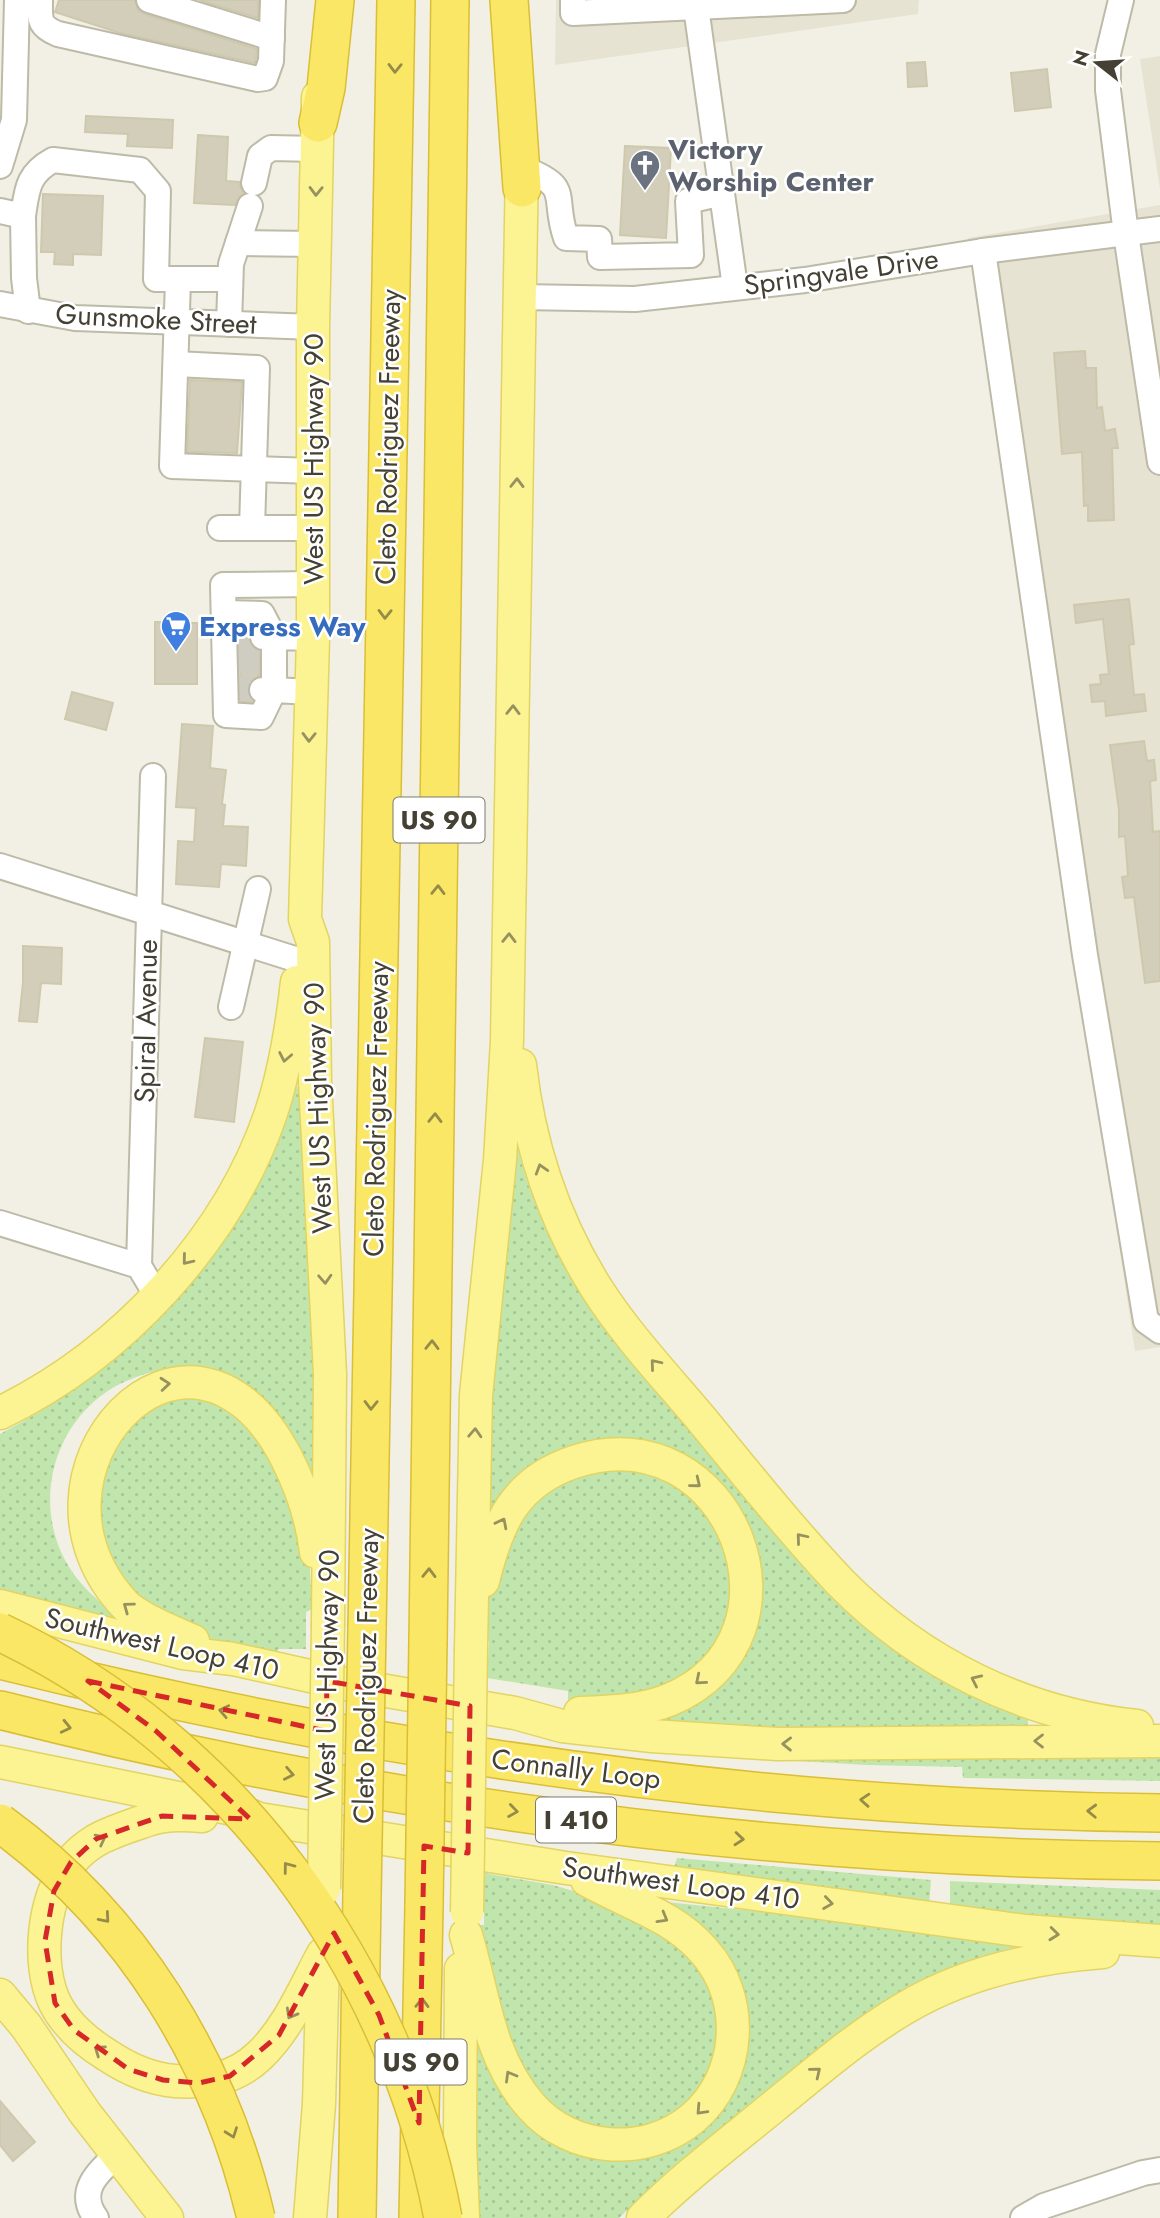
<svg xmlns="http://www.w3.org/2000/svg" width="1160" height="2218" viewBox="0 0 1160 2218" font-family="Jost,sans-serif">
  <defs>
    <pattern id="grass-dots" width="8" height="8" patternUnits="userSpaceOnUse" patternTransform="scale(1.75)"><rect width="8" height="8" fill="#c1e6ad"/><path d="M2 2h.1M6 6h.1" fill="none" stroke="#a7c695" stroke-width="1.8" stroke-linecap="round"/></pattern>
  </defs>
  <rect width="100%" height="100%" fill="#f2f0e4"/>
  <g fill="#e6e3d2">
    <path d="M556,0H919L918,14L555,65Z"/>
    <path d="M1160,56V189L1140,59Z"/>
    <path d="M1160,205V1347L1135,1351L968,238Z"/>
  </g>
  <g fill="url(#grass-dots)">
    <path d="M293,1085L299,1088L316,1378L315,1474L309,1475C298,1453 288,1429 272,1411C258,1396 239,1391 221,1384C210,1380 197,1372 186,1370C166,1366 142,1374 124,1382C55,1414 29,1502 69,1567C82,1588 102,1605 122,1618L119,1621L0,1591V1434L36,1414L87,1380L130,1345L173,1300Z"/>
    <path d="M517,1145C542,1254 611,1336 681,1420C724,1471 767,1523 810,1575C869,1641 944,1690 1028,1720V1725L778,1728L665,1720V1715L690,1703L755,1555L625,1440L591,1443L567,1448L490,1519L484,1516L485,1446Z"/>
    <path d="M151,1395L219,1401L268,1443L309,1553L312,1609L306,1612V1649H278L275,1657L202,1636L138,1604L71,1501L72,1480L80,1456Z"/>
    <path d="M603,1463L683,1484L726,1537L733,1606L715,1648L673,1687L590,1702H568V1691L487,1678L489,1641L482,1640L489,1586L531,1498Z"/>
    <path d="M1160,1748V1781L963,1778L962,1767L866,1765L798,1761V1752Z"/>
    <path d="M677,1858L931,1880L929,1906L673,1871Z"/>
    <path d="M484,1873L553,1885L594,1897L677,1941L707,1975L721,2027L709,2077L679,2113L625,2134L573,2125L517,2072L478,1941V1925H484Z"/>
    <path d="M950,1881L1160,1890V1928L950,1909Z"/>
    <path d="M666,1902L851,1921L1021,1946C915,1969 839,2033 757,2100C710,2138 662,2176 619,2218H477L475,2049L481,2048L505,2095L640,2154L743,2045L666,1904Z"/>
  </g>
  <g fill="#d3ceba" stroke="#cec8ad" stroke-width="2">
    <path d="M59,0H135L138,10L145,14L257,49L256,58L255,63L120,33L55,12Z"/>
    <path d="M199,0H258V18Z"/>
    <path d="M925,62L927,86L908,87L907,63Z"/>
    <path d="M1047,69L1051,107L1015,111L1011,73Z"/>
    <path d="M86,116L173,120L172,148L127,146L128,134L85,132Z"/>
    <path d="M198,135L228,137L226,181L239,182L243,193L235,205L194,203Z"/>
    <path d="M625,146L671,148L666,238L620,235Z"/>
    <path d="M43,194L103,196L101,255L73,254V265L54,264L55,252H41Z"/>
    <path d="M1085,351L1086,368H1096L1097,408L1102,407L1105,431L1115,429L1118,448H1112L1114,520L1088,521V505L1084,506L1082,452L1062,454L1054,353Z"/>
    <path d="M190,380L242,382L237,453L187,452Z"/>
    <path d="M1129,599L1134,644L1129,645L1134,695L1144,694L1146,711L1106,716L1105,701L1092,702L1090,685L1101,684L1100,675L1109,674L1103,619L1076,623L1074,605Z"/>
    <path d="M155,622L197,623V684H155Z"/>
    <path d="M239,628L251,629L248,636L250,644L259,651V676L250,682L247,689L252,702L241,701Z"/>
    <path d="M72,692L113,703L106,730L65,719Z"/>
    <path d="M182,724L213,726L210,768L226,770L222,804L225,805L223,826L248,827L246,866L221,864L219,887L176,884L178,841L194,842L196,808L176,807Z"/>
    <path d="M1144,741L1147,761L1154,760L1156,780L1150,781L1153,832L1160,831V981L1145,983L1134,897L1125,898L1122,877L1128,876L1125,836L1119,837V810L1110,745Z"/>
    <path d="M23,946L62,948L61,984L41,983L37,1022L19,1021L23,982Z"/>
    <path d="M205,1038L243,1042L234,1122L195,1117Z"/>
    <path d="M0,2101L35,2142L13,2161L0,2145Z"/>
  </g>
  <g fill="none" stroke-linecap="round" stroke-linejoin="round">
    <g stroke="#cfcdc1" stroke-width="24" stroke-dasharray="24 12" stroke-linecap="butt">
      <path d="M236,638L263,637"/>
      <path d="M235,661L263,662"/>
      <path d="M235,688L262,690"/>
    </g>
    <g stroke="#bdbaa7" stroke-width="28">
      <g id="minor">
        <path d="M40,0C40,19 38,26 58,34L258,79L265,78L271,61L273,0"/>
        <path d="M149,0L272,38"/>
        <path d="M573,0V13L843,0"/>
        <path d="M695,0L735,287"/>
        <path d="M1121,0L1108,54V90L1126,234L1160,462"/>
        <path d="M0,166L14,120L17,0"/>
        <path d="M522,168C574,188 551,194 566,238L599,239L600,257L691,255L688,201L722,193"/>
        <path d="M254,183L260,156L271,148L317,149"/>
        <path d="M0,211L23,216C27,190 27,174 53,160L140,170L158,191L156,279H230"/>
        <path d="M23,216L24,278L28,311"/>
        <path d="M238,243L315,244"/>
        <path d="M983,251L1085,955L1146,1321L1160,1331"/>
        <path d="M178,280L172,466L313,471"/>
        <path d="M520,297L635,299L805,280L983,251L1160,229"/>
        <path d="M0,304L75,318L313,327"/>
        <path d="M229,324L231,264L250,206"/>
        <path d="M176,364L257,368L252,528H313"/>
        <path d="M220,528H252"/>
        <path d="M224,613L262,614L274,637H263"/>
        <path d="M262,690H274V637L313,638"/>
        <path d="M311,692L274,690L261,717L226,715L223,585L313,584"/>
        <path d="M0,866L298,960"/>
        <path d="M231,1007L258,889"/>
        <path d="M0,1223L139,1266L157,1296"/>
        <path d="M139,1266L153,776"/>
        <path d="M96,2218C76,2191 98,2172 118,2154"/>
        <path d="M1023,2218L1044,2206L1143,2173L1160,2170"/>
      </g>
    </g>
    <g stroke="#e1d463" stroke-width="35">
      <g id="major">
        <path d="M318,97L313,327V638L305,919L313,942L315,1081L330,1374L328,1623"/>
        <path d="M520,1065C529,1145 554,1221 597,1289C627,1336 667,1378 703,1421C747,1475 792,1531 840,1582C920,1663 1023,1714 1137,1726"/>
        <path d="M0,1413C120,1355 228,1240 271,1113C285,1071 292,1026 297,982"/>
        <path d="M483,1581C497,1524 514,1482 574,1462C732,1410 818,1638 669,1700C642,1711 609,1712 580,1713"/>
        <path d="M0,1606L183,1653L233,1659L346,1684L515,1713L562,1726L652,1736L777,1744L1160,1741"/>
        <path d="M193,1641C170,1631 147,1622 127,1607C0,1475 189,1271 286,1457C301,1486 312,1519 316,1552"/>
        <path d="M471,1648L476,1395L500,1160L507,1041L522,163"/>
        <path d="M0,1762L238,1810L259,1819L566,1868L1025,1931L1160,1941"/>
        <path d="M202,1816C190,1815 177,1814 165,1816C152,1817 106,1834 95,1841C87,1846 77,1854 71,1862C43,1895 36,1964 55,2003C66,2025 86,2042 107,2055C128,2069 150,2079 175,2081C207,2083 235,2079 259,2056C288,2029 304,1989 323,1954"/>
        <path d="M466,1935C484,1995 488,2057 531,2106C571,2152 646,2158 693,2118C742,2076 746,1998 704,1951C673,1915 627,1903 587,1880"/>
        <path d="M461,1969L460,2143L463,2218"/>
        <path d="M0,1995L26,2026L85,2113L167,2218"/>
        <path d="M310,2218L319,2104L323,1960"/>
        <path d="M643,2218C683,2178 729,2143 773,2107C815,2073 857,2036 905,2008C964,1973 1036,1957 1103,1952"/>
      </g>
    </g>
    <g stroke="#dabe36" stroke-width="40">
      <g id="highway">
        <path d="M509,0L522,188"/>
        <path d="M318,123L326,88L335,0"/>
        <path d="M367,1630L396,0"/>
        <path d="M428,1641L450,0"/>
        <path d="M0,1660C379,1754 769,1809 1160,1813"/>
        <path d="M0,1710C379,1806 769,1858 1160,1861"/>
        <path d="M357,2218L362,1894"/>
        <path d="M418,2218L424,1905"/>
      </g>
    </g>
    <use href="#minor" stroke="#fff" stroke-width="24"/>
    <use href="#major" stroke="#fcf393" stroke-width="32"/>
    <use href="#highway" stroke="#fbe766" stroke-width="37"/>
    <g stroke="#e1d463" stroke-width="35" stroke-linecap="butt">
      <g id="major-bridge">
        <path d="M324,1889L328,1623"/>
        <path d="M467,1912L471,1648"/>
      </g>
    </g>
    <g stroke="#dabe36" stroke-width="40" stroke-linecap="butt">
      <g id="highway-bridge">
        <path d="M0,1632C232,1742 396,1967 443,2218"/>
        <path d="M0,1823C132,1919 219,2060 256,2218"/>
        <path d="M362,1894L367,1630"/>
        <path d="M424,1905L428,1641"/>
      </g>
    </g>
    <use href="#major-bridge" stroke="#fcf393" stroke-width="32"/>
    <use href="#highway-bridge" stroke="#fbe766" stroke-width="37"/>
  </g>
  <defs><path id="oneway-chevron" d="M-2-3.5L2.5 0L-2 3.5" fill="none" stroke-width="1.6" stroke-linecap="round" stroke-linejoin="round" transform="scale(1.75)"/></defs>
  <g stroke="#968c4a">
    <use href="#oneway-chevron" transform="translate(395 68) rotate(91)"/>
    <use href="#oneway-chevron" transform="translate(385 614) rotate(91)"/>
    <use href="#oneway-chevron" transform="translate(438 890) rotate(-89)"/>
    <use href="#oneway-chevron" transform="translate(435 1118) rotate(-89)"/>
    <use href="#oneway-chevron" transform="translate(432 1345) rotate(-89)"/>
    <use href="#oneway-chevron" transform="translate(371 1405) rotate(91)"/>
    <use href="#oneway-chevron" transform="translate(429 1573) rotate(-89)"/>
    <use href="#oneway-chevron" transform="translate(224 1711) rotate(-168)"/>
    <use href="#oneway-chevron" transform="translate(66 1727) rotate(13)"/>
    <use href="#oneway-chevron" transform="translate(289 1774) rotate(11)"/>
    <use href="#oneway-chevron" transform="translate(865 1800) rotate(-176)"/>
    <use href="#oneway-chevron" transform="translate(513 1811) rotate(8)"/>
    <use href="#oneway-chevron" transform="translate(1092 1811) rotate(-178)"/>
    <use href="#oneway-chevron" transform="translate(739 1839) rotate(5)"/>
    <use href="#oneway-chevron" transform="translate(288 1867) rotate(-127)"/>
    <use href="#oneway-chevron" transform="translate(105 1918) rotate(49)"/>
    <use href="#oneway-chevron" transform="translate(422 2003) rotate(-89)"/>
    <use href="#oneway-chevron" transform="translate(232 2133) rotate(70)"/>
  </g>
  <g stroke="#97915f">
    <use href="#oneway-chevron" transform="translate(316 191) rotate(91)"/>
    <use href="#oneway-chevron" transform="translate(517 483) rotate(-89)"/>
    <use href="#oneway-chevron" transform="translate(513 710) rotate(-89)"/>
    <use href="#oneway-chevron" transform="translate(309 737) rotate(91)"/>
    <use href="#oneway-chevron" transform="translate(509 938) rotate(-89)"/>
    <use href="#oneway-chevron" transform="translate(285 1057) rotate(101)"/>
    <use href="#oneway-chevron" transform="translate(541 1169) rotate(-107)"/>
    <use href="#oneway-chevron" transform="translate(187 1260) rotate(129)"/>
    <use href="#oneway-chevron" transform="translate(325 1279) rotate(87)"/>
    <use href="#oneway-chevron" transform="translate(655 1364) rotate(-130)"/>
    <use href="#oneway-chevron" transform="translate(165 1384) rotate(-5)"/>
    <use href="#oneway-chevron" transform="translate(475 1433) rotate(-87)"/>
    <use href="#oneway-chevron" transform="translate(696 1483) rotate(39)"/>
    <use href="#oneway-chevron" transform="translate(502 1523) rotate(-63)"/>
    <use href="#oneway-chevron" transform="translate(801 1538) rotate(-130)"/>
    <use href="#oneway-chevron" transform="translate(128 1607) rotate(-144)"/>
    <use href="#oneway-chevron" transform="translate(700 1680) rotate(140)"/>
    <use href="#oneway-chevron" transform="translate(976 1680) rotate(-155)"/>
    <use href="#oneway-chevron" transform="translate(1039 1741) rotate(-180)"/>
    <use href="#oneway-chevron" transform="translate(787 1744) rotate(-179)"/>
    <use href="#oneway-chevron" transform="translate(101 1839) rotate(-27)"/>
    <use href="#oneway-chevron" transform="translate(828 1903) rotate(8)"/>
    <use href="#oneway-chevron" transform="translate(663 1918) rotate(30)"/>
    <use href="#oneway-chevron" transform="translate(1054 1934) rotate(6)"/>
    <use href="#oneway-chevron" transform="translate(291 2014) rotate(119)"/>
    <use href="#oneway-chevron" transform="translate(99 2050) rotate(-145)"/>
    <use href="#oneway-chevron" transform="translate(816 2072) rotate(-39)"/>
    <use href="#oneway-chevron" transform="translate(510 2076) rotate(-120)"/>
    <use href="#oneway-chevron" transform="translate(701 2110) rotate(133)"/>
  </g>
  <path fill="none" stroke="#d62828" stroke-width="5" stroke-dasharray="14 9" stroke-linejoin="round" d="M88,1681L326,1731L327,1681L470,1706L468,1853L424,1846L419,2123L379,2015L334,1933L279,2035L230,2076L199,2083L163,2080L128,2069L74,2030L55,2003L45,1941L54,1891L71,1862L96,1839L162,1816L250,1819L156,1731Z"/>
  <defs>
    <g id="church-pin" transform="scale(1.575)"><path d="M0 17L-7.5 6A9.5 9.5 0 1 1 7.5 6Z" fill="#6b7280" stroke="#fff"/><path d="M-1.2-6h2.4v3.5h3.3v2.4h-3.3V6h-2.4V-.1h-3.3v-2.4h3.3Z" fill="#fff"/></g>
    <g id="supermarket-pin" transform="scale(1.575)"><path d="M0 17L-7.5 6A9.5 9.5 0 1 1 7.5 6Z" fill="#3f7fe0" stroke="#fff"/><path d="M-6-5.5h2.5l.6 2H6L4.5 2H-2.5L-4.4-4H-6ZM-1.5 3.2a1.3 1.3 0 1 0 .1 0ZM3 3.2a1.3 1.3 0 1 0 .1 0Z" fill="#fff"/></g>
  </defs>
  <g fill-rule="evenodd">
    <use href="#church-pin" x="645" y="165"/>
    <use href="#supermarket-pin" x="176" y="626"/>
  </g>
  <g text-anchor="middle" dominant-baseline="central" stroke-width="5" stroke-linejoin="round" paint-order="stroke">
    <g fill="#fff" stroke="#7c7a71" stroke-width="2">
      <rect x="393.5" y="797.5" width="91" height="45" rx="5"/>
      <rect x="536" y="1797.5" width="80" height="45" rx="5"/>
      <rect x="375.5" y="2039.5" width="91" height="45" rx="5"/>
    </g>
    <g font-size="26" font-weight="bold" fill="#444134">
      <text x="439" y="820">US 90</text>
      <text x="576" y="1820">I 410</text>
      <text x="421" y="2062">US 90</text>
    </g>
    <g font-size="28" font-weight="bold" fill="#5b616d" stroke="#fff" text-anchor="start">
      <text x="668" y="149">Victory<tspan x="668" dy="32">Worship Center</tspan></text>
    </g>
    <g font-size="28" fill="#444134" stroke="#fff">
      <text transform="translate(841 272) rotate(-8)">Springvale Drive</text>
      <text transform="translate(156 319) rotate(3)">Gunsmoke Street</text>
      <text transform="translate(388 437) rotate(-89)">Cleto Rodriguez Freeway</text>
      <text transform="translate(313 459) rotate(-90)">West US Highway 90</text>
      <text transform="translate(146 1021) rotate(-89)">Spiral Avenue</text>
      <text transform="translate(318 1108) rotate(-92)">West US Highway 90</text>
      <text transform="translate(376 1109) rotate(-89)">Cleto Rodriguez Freeway</text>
      <text transform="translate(162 1644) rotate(13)">Southwest Loop 410</text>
      <text transform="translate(327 1675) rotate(-89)">West US Highway 90</text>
      <text transform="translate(366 1676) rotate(-89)">Cleto Rodriguez Freeway</text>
      <text transform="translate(576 1769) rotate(7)">Connally Loop</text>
      <text transform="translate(681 1883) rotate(8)">Southwest Loop 410</text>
    </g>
    <g font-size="28" font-weight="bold" fill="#366cbe" stroke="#fff" text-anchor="start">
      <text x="199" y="626">Express Way</text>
    </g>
  </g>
  <g transform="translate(1097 63) rotate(287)" stroke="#ffffff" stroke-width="5" paint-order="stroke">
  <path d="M0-5L12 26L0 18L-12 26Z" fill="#444134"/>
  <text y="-10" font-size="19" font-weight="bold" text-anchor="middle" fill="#444134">N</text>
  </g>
</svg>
